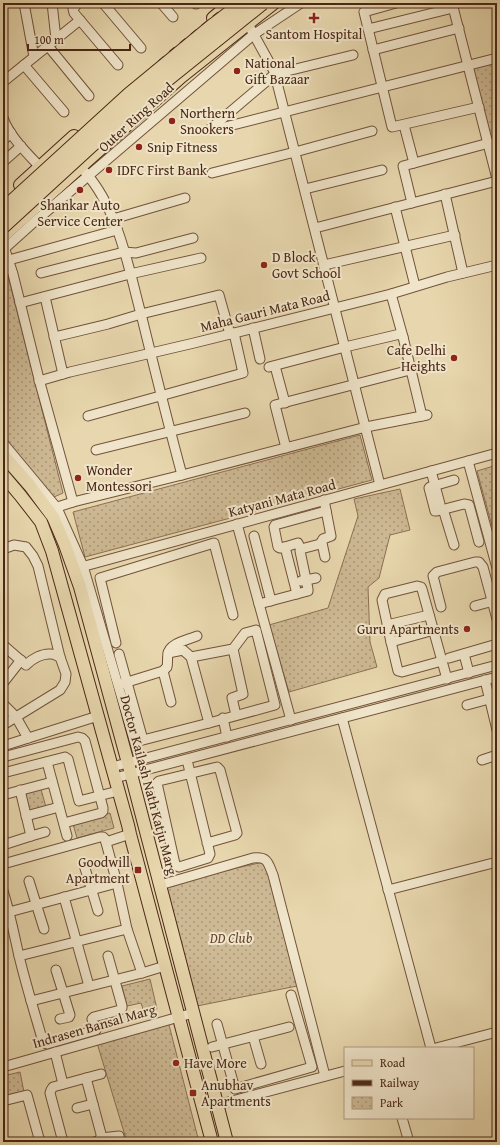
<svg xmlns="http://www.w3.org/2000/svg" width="500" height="1145" viewBox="0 0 500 1145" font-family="'Gentium Book Plus',serif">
  <defs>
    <pattern id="park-dots" width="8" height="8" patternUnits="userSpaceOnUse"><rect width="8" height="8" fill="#cdb994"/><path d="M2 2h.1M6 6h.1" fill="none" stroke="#a89678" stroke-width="1.8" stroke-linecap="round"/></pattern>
  </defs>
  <rect width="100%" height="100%" fill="#e8d7ae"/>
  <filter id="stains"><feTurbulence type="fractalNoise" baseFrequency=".005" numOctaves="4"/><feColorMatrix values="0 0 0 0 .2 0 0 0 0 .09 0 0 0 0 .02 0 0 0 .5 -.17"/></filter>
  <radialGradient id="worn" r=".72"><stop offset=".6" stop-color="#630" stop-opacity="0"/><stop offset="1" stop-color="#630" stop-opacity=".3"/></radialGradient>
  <g fill="url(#park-dots)" stroke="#8c7054">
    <path d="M497,61V159L472,68Z"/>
    <path d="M3,263L5,264L63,493L54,497L3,439Z"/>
    <path d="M360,435L372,480L85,557L73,512Z"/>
    <path d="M497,465V544L477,471Z"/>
    <path d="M400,489L410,530L390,535L379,578L368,587L370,642L377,667L289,692L269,625L328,608L358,516L354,499Z"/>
    <path d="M40,786L46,807L27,812L21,791Z"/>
    <path d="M110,813L114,828L77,838L73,824Z"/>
    <path d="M268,861L302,985L192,1007L160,885Z"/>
    <path d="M150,979L157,1009L144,1012L141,1003L127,1006L122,986Z"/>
    <path d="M168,1021L199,1142H127L97,1043Z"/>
    <path d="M20,1072L24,1092L7,1095L3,1076Z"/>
  </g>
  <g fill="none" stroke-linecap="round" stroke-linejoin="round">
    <g stroke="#72533b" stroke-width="11">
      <g id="minor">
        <path d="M24,3L34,57"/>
        <path d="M52,3L56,39"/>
        <path d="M78,3L73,9L74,13L118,65"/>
        <path d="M103,3L141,48"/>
        <path d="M161,3L173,17"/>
        <path d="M195,3L196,4"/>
        <path d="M396,3L364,12L392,127L479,107"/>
        <path d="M452,3L497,179"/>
        <path d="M248,24L274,71L380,485"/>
        <path d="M368,29L453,8"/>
        <path d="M48,46L89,96"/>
        <path d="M373,50L459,28"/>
        <path d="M24,65L64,112"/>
        <path d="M3,82L80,20"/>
        <path d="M3,118C10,137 26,152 40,167"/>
        <path d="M404,125L414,163"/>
        <path d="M225,127L497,58"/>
        <path d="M209,130L275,74L353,55"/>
        <path d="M3,140L11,133"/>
        <path d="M3,162L21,146"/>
        <path d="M85,172C119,210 129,270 142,318C155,371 168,423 182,475"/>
        <path d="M212,173L295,152L372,131"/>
        <path d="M305,189L382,170"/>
        <path d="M445,194L463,273"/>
        <path d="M412,203L403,166L489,143"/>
        <path d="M395,207L415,286"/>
        <path d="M113,219L185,198"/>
        <path d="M315,228L497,181"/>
        <path d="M3,244L13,274L40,383L73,502"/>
        <path d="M3,250L33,223L253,35L301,3"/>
        <path d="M9,260L117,230"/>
        <path d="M324,265L455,235"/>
        <path d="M41,273L124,252L136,253L193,238"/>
        <path d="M391,294L403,337"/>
        <path d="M45,297L63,374"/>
        <path d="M20,303L130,274L201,258"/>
        <path d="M253,328L260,359"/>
        <path d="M54,337L108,324L141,314L219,295L230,334"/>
        <path d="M275,366L285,403"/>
        <path d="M269,367L345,347L400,334L403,337L422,416"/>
        <path d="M39,381L70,372L194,343L391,294L447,277L497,265"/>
        <path d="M88,416L243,373L234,333"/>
        <path d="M3,443L57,508L83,566L140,760"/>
        <path d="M286,448L275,405L410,370"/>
        <path d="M96,450L245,413"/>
        <path d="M468,461L497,568"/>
        <path d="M431,471L440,504"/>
        <path d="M454,480L430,487L429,488L435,511H437L464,504L469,505L479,542"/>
        <path d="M443,509L454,545"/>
        <path d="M48,510L73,502L182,475L366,427L427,415"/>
        <path d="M237,524L291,720"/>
        <path d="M254,536L271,601"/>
        <path d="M322,543L325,557"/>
        <path d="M285,547L298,543L301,550"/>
        <path d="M3,549L14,545L26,547L33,556L38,566L60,657L66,674L65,682L60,690L3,725"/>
        <path d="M74,569L497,453"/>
        <path d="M301,581L316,578"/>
        <path d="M297,594L285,547L280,548L278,547L274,527L275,525L326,511"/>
        <path d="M259,604L308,591V589L300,551L301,549L320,544L323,539L331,536L324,500"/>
        <path d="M475,606L497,600"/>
        <path d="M441,607L433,576L437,572L475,562H479L483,567L497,619"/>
        <path d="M387,625L429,615"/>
        <path d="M391,642L434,630"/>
        <path d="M116,643L100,578L214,543L233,615"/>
        <path d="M3,645L26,665C32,659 42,653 51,654C54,654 57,656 60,657"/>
        <path d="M233,649L243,694L232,698L236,715"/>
        <path d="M119,654L143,740L209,723L191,657L183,650L168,653"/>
        <path d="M464,654L469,673"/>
        <path d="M191,657L233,649L245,633L256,630L275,705L209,723"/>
        <path d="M449,658L497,644"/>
        <path d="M442,661L402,672L398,671L391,642L382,600L385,594L417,586L421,587L422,589L447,679"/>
        <path d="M163,671L171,702"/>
        <path d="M485,680L497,730"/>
        <path d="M3,683L21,660"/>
        <path d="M121,684L163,671L167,667C168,663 167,659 168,654C169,643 188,640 197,636"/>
        <path d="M3,704L16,717L28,738"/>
        <path d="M467,705L489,699"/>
        <path d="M223,718L227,737"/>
        <path d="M342,718L431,1048"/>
        <path d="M3,746L98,716"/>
        <path d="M3,757L78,737L82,738L85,741L103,808V811L101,813L64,823"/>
        <path d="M187,760L210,854L208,858L179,867L177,866L175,864L157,783L159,781L217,767L220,770L237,833L235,835L207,843"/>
        <path d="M482,760L497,755"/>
        <path d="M47,762L67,836"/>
        <path d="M112,767L497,665"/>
        <path d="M3,773L65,757L68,759L79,801L118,791"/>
        <path d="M115,778L497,677"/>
        <path d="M3,795L52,782"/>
        <path d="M26,816L59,807"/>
        <path d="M31,836L45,832"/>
        <path d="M106,842L130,834"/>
        <path d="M3,845L31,836L20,790"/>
        <path d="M3,864L100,837H103L105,839L117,883L127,929L142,973L31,1001"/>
        <path d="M84,865L98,911"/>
        <path d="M29,881L44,929"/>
        <path d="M160,885L253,858C268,856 268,863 273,875L325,1076"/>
        <path d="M388,890L497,862"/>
        <path d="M3,891C10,913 14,934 19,956C26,985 35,1014 43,1042L47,1044L96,1030L92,1019L94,1017L120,1010L122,1008V1006L108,956"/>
        <path d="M64,897L89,986"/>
        <path d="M9,912L117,883"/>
        <path d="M19,956L127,929"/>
        <path d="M56,970L70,1015L69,1017L60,1019"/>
        <path d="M142,973L165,966"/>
        <path d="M217,1024L235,1089L312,1067L291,995"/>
        <path d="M253,1036L261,1064"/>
        <path d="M212,1047L289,1027"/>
        <path d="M436,1048L497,1032"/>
        <path d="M55,1052L63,1084"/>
        <path d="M3,1067L193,1013"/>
        <path d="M86,1078L101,1074"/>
        <path d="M3,1101L27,1095L40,1142"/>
        <path d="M217,1105L345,1071"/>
        <path d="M77,1108L93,1104"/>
        <path d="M402,1118L409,1142"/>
        <path d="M101,1138L119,1136L120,1142"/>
        <path d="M63,1142L50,1093L51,1090L53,1087L86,1078L101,1134V1138L98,1141L94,1142"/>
      </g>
    </g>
    <g stroke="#4a2715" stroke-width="14">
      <g id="major">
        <path d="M213,18L231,3"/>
        <path d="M20,185L74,136"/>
        <path d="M3,236L181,77L274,3"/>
        <path d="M3,455L30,486L53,517L65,545L80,587L131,774L227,1142"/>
        <path d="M3,475L20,495L41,522L52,551L128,825L130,834L212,1142"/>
      </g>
    </g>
    <use href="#minor" stroke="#f0e5ca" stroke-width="9"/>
    <use href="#major" stroke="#e8d7ae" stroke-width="12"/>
    <path stroke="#4a2715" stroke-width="2" stroke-dasharray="7 7" stroke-linecap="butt" d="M3,202L167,54L230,3"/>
    <g stroke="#4a2715" stroke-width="16" stroke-linecap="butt">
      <g id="highway-bridge">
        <path d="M3,210L129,95L214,25L243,3"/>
        <path d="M3,226L135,105L262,3"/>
      </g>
    </g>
    <use href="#highway-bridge" stroke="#e8d7ae" stroke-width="14"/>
  </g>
  <g fill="#8f2418" stroke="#f0e5ca" stroke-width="1.5">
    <path d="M312 12h4v4h4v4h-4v4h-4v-4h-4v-4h4z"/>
    <circle cx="237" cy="71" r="4"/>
    <circle cx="172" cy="121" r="4"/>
    <circle cx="139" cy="147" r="4"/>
    <circle cx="109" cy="170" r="4"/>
    <circle cx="80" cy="190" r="4"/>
    <circle cx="264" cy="265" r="4"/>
    <circle cx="454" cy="358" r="4"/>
    <circle cx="78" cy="478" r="4"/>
    <circle cx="467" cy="629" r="4"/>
    <rect x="134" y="866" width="8" height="8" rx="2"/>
    <circle cx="176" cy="1063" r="4"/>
    <rect x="189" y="1089" width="8" height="8" rx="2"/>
  </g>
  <g text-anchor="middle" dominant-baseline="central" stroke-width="4" stroke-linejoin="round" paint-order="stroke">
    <g font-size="14" fill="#4a2715" stroke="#f0e5ca" text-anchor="start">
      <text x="314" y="34" text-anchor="middle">Santom Hospital</text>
      <text x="245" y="63">National<tspan x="245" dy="16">Gift Bazaar</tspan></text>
      <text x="180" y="113">Northern<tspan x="180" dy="16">Snookers</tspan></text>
      <text x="147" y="147">Snip Fitness</text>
      <text x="117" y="170">IDFC First Bank</text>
      <text x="80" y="205" text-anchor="middle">Shankar Auto<tspan x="80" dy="16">Service Center</tspan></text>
      <text x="272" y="257">D Block<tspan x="272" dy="16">Govt School</tspan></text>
      <text x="446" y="350" text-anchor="end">Cafe Delhi<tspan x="446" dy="16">Heights</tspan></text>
      <text x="86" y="470">Wonder<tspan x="86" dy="16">Montessori</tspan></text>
      <text x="459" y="629" text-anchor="end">Guru Apartments</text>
      <text x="130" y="862" text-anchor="end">Goodwill<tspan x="130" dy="16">Apartment</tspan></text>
      <text x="184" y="1063">Have More</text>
      <text x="201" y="1085">Anubhav<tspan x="201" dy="16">Apartments</tspan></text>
    </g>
    <g font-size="14" fill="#4a2715" stroke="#f0e5ca">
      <text transform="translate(136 117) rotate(-42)">Outer Ring Road</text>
      <text transform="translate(265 311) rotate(-14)">Maha Gauri Mata Road</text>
      <text transform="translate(282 498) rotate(-15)">Katyani Mata Road</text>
      <text transform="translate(149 785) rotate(75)">Doctor Kailash Nath Katju Marg</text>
      <text transform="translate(94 1026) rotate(-16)">Indrasen Bansal Marg</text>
    </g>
    <g font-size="14" font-style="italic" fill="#64442e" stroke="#f0e5ca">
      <text x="231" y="938">DD Club</text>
    </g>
  </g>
  <rect width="500" height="1145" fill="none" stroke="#e8d7ae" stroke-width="16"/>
  <rect x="4" y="4" width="492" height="1137" fill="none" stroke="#4a2715" stroke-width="2"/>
  <rect x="8" y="8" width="484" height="1129" fill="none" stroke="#4a2715"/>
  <rect x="344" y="1047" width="130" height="72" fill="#f0e5ca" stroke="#ae9982"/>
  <rect x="352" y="1060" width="20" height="6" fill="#e8d7ae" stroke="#ae9982"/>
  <text x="380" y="1067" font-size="12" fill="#4a2715">Road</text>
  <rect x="352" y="1080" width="20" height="6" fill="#4a2715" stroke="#ae9982"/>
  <text x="380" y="1087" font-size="12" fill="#4a2715">Railway</text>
  <rect x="352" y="1097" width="20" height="12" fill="url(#park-dots)" stroke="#ae9982"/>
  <text x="380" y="1107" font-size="12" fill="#4a2715">Park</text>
  <path d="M28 44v6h102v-6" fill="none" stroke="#4a2715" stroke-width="2"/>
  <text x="34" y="44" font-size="12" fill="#4a2715" stroke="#f0e5ca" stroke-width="3" paint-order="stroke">100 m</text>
  <rect width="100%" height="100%" filter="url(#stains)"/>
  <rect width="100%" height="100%" fill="url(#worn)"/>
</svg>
